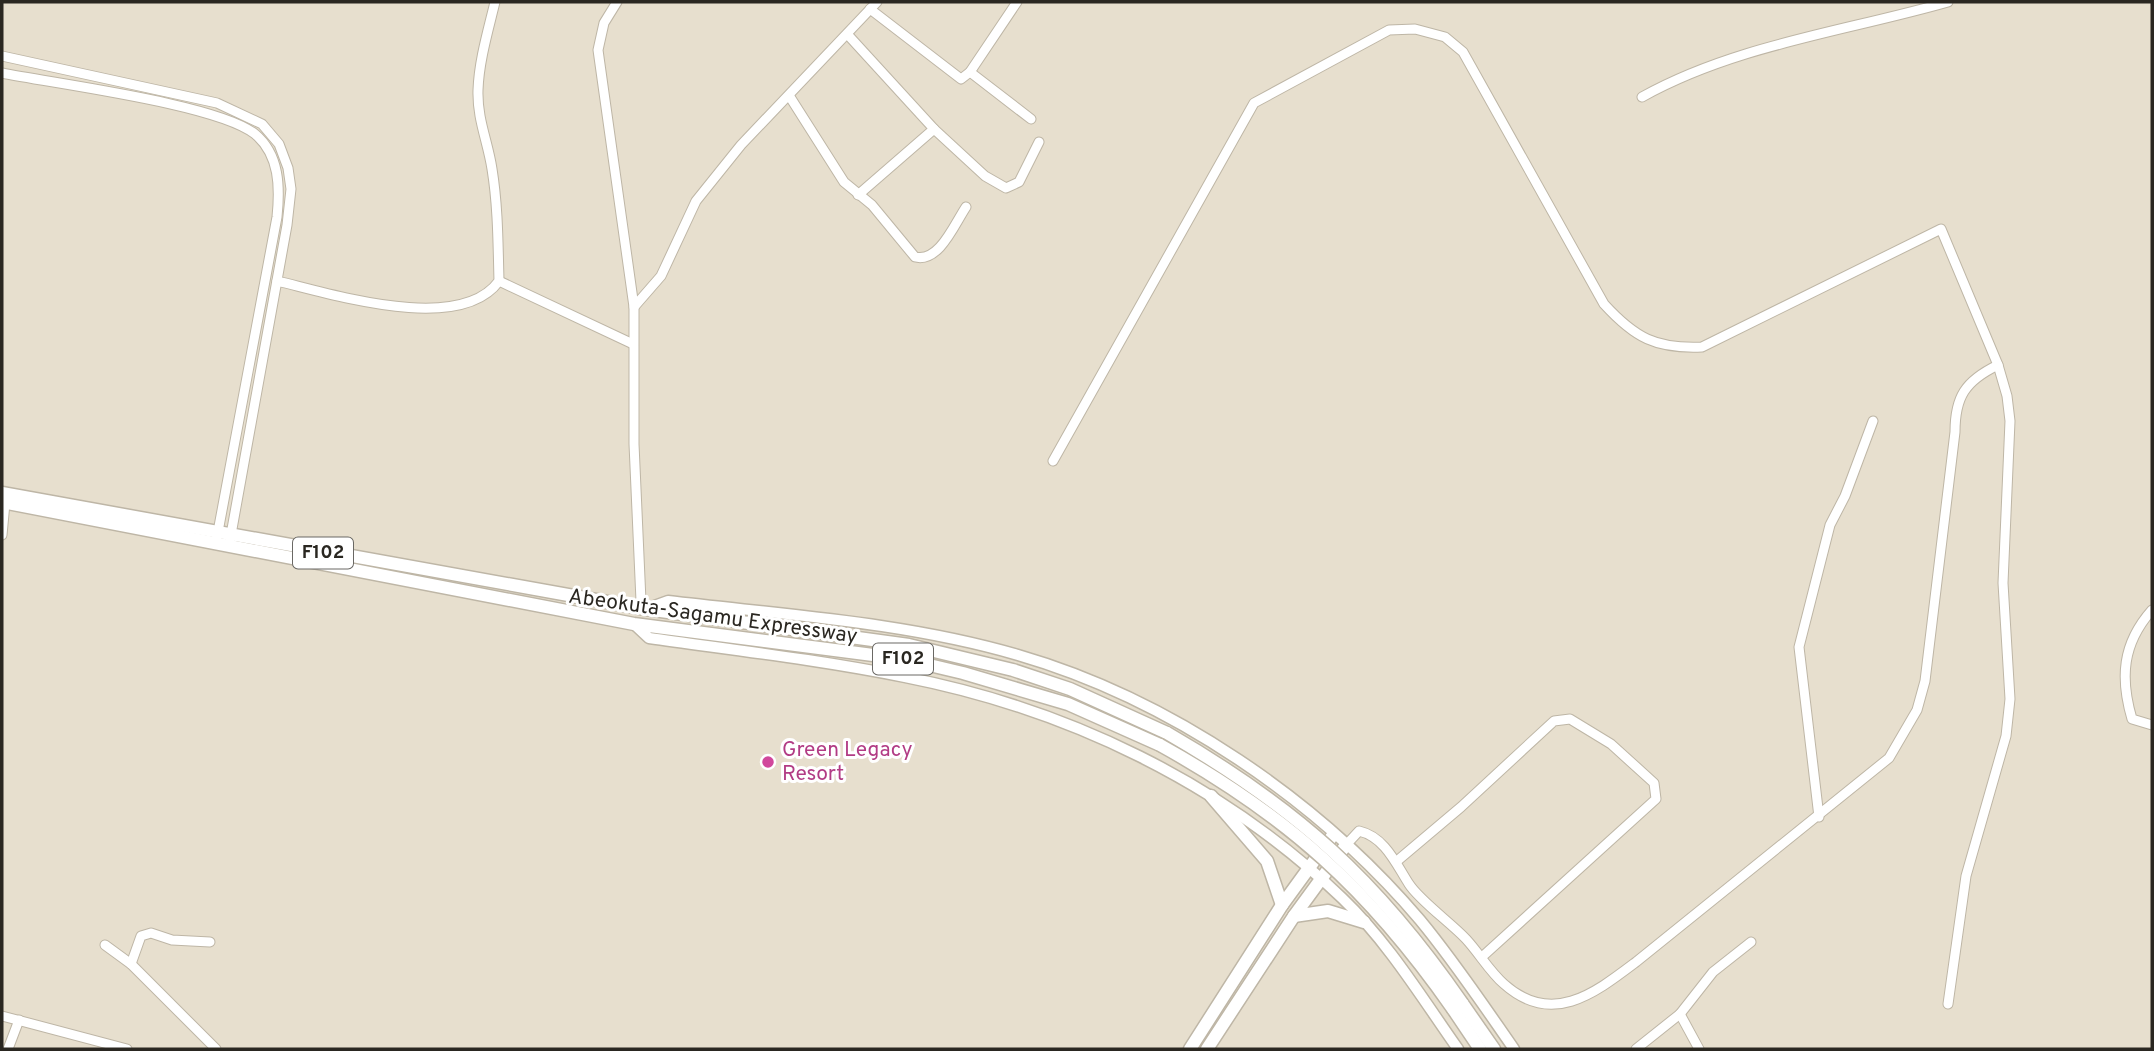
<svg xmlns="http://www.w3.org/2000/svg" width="2154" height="1051" viewBox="0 0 2154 1051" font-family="Overpass,sans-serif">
  <rect width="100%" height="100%" fill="#e7dfce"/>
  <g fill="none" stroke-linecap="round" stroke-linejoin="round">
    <g stroke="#beb6a6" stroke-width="11">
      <g id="minor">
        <path d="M617,2L604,23L598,50L634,307V444L641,601L646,609"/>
        <path d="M870,9L961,79L970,72L1017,2"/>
        <path d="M848,35L934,129"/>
        <path d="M2,56L217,103L262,124L279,144L288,168L291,189L287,225L230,540"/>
        <path d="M970,72L1031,119"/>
        <path d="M2,73C56,84 217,104 255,134C280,155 280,188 277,217L217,537"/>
        <path d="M790,97L844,182L872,205L915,257C939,263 954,225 966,207"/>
        <path d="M1642,97C1735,45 1847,31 1948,2"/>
        <path d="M858,195L934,129L985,176L1006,188L1019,182L1039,142"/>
        <path d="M277,281C332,294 460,335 499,281C498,244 498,206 492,169C488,142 477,119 478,90C479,61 488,31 495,2"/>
        <path d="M499,281L633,344"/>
        <path d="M634,307L661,276L696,201L741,145L877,2"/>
        <path d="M1053,461L1254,103L1389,30L1415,29L1445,37L1463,52L1604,304C1635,338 1656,349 1702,347L1941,229L1998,365C1965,381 1955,397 1955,432L1925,681L1917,710L1889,758L1636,962C1595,993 1552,1027 1504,984C1490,972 1479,953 1466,939C1451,923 1419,900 1409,884C1396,864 1385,837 1359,831L1346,845"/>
        <path d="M2,535L5,503"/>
        <path d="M2152,610C2122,644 2120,678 2132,719L2152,725"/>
        <path d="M1819,817L1799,647L1830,525L1845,496L1873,421"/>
        <path d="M1397,861L1461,807L1554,721L1570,719L1611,744L1654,783L1656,799L1483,956"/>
        <path d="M105,945L131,964L216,1049"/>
        <path d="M131,964L141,936L151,933L172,940L210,942"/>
        <path d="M1948,1004L1966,876L2006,736L2010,699L2003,583L2010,421L2007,396L1998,365"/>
        <path d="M1680,1014L1699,1049"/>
        <path d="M2,1016L127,1049"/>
        <path d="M8,1049L19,1020"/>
        <path d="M1636,1049L1680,1014L1713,972L1751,942"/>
      </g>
    </g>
    <g stroke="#beb6a6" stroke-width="13">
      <g id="major">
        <path d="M646,609L668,601C785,615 905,622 1018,655C1170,699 1319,801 1420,920C1454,961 1484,1006 1514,1049"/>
        <path d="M634,624L649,638C734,650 821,660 905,677C1068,709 1222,783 1342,898C1388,942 1422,998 1458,1049"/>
      </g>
    </g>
    <g stroke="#beb6a6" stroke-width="15">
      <g id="highway">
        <path d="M2,493L646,609L909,645L1013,670L1070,689L1167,733"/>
        <path d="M2,502L634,624L904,659L963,673L1068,704L1160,745"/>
        <path d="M1211,796L1267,861L1282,905"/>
        <path d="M1294,916L1328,911L1364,922"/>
        <path d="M1462,1003L1494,1049"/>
        <path d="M1453,1009L1480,1049"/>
        <path d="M1190,1049L1282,905L1333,835"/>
        <path d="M1207,1049L1294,916L1346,845"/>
      </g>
    </g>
    <use href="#minor" stroke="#fff" stroke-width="9"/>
    <use href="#major" stroke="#fff" stroke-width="10"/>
    <use href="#highway" stroke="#fff" stroke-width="12"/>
    <g stroke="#beb6a6" stroke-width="15" stroke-linecap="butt">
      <g id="highway-bridge">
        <path d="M1167,733C1297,808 1377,880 1462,1003"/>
        <path d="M1160,745C1288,816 1369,889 1453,1009"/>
      </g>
    </g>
    <use href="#highway-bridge" stroke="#fff" stroke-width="12"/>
  </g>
  <circle fill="#d1479c" stroke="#fff" stroke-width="2.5" cx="768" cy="762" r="7"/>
  <g text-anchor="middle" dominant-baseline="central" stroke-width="6" stroke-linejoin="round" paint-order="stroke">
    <g fill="#fff" stroke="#6a6864" stroke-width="2">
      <rect x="293" y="537.5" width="60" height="31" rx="5"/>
      <rect x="873" y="643.5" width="60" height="31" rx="5"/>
    </g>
    <g font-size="19" font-weight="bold" fill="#2a2721">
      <text x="323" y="553">F102</text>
      <text x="903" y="659">F102</text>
    </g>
    <g font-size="21" fill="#2a2721" stroke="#fff">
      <text transform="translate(713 617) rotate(8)">Abeokuta-Sagamu Expressway</text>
    </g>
    <g font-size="21" fill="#b23c85" stroke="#fff" text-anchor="start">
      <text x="782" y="750">Green Legacy<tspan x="782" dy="24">Resort</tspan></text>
    </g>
  </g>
  <rect width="2154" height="1051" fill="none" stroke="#2a2721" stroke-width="7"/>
</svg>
